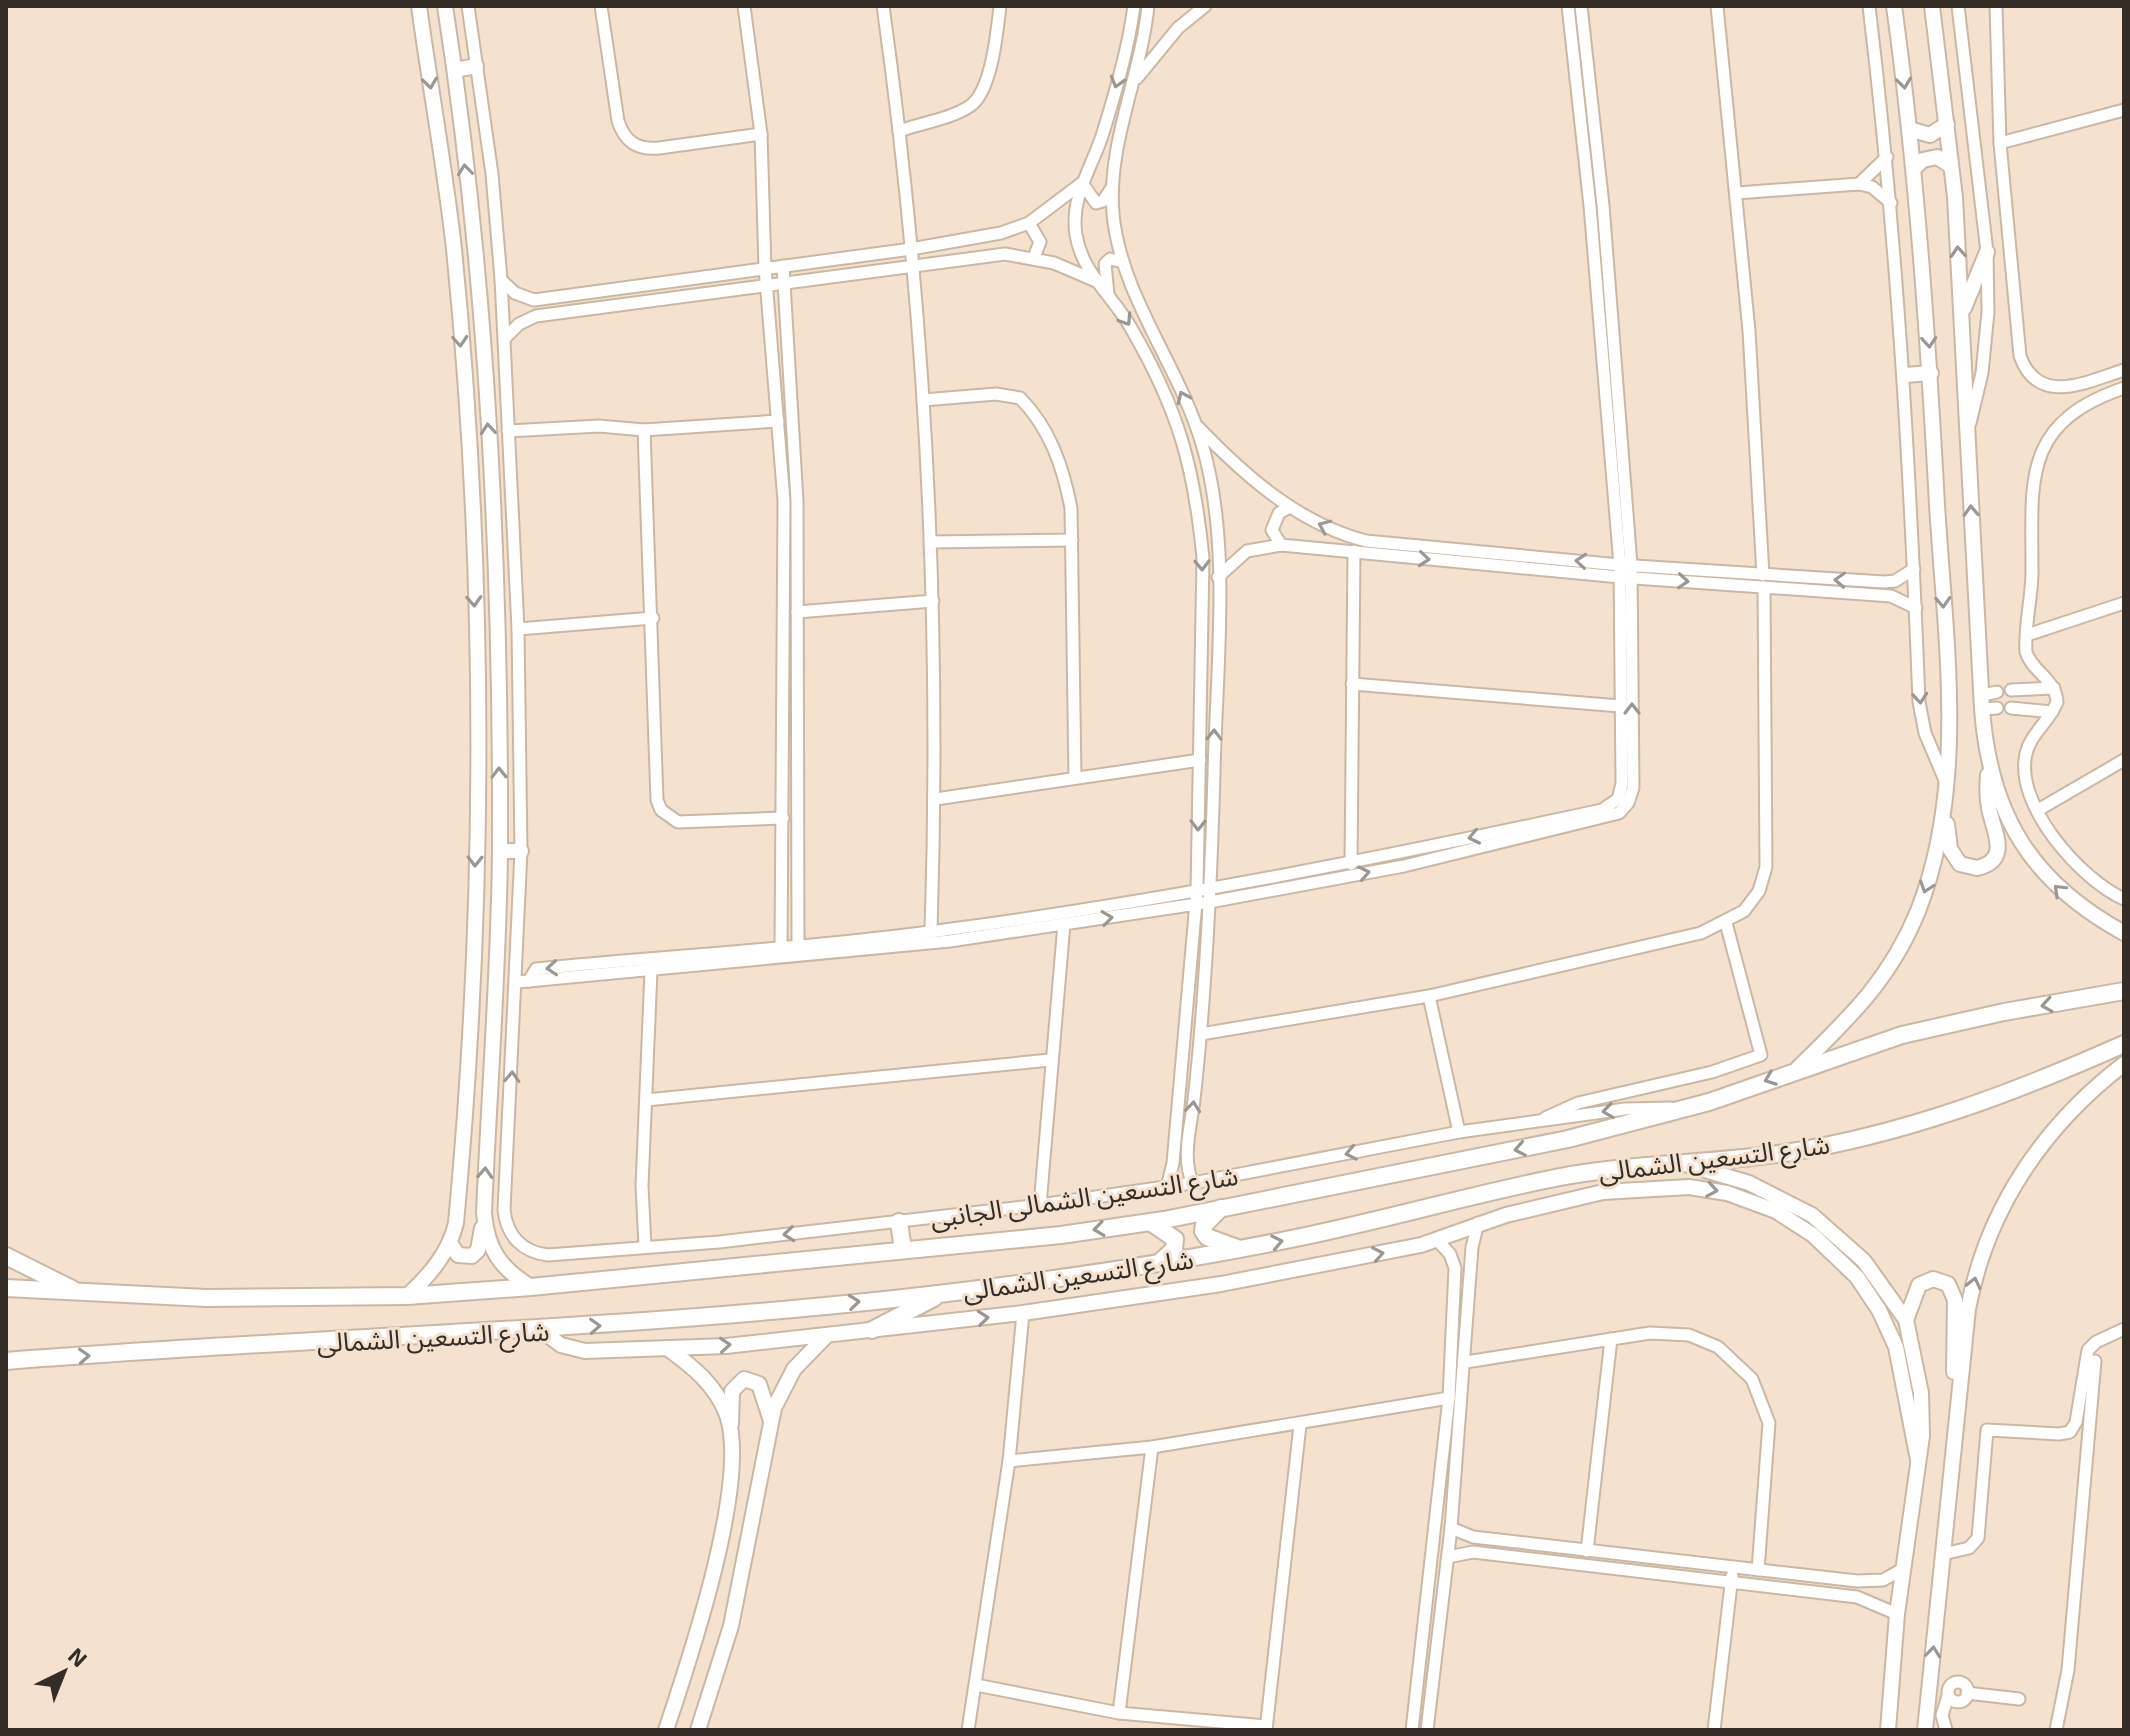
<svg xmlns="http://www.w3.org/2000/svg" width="2130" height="1736" viewBox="0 0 2130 1736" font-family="'Exo 2','Noto Sans Arabic',sans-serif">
  <rect width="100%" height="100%" fill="#f4e2cf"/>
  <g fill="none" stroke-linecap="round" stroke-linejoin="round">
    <g stroke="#c9b8a5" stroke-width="15">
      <g id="street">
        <path d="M468,6L492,174L501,279L518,629L521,851L504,1210C507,1236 522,1252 548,1255L719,1242L1040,1205L1193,1183L1459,1132L1625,1109L1671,1108"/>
        <path d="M601,6L618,121C625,142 637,150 659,148L761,134"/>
        <path d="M744,6L761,134L765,268L784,501L781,948"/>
        <path d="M883,6C926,312 941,622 931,931"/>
        <path d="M1134,6C1128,50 1115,94 1102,136C1091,169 1070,198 1076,235C1082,273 1113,296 1131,328C1178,409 1194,465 1203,558L1197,891L1173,1163L1167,1187"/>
        <path d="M1148,6C1141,76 1107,143 1113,214C1121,297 1179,365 1202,444C1232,543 1216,670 1214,774C1211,883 1206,992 1194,1100C1191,1125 1181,1160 1193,1183"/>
        <path d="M1717,6L1749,331L1763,575"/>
        <path d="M1869,6C1897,238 1910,469 1919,702L1925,733L1947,785"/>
        <path d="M1958,6L1987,252L1988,312L1982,373L1970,423"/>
        <path d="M1996,6L2000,143L2020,356C2038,407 2086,382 2124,370"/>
        <path d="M1137,78L1178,28L1205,6"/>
        <path d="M899,131C921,123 951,119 970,106C992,91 997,31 1000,6"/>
        <path d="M2000,143L2124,110"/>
        <path d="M1859,184L1887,157"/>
        <path d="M1737,193L1859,184L1872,187L1891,203"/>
        <path d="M1029,223L1040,242L1034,257"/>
        <path d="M783,266L797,501L798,946"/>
        <path d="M501,280L515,293L534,300L911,249L1001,233L1029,223L1082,183L1096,203L1103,201L1111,189"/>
        <path d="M1108,294L1105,264L1110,259L1123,262"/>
        <path d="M505,338L519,324L536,316L1005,254L1054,263L1096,281"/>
        <path d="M2124,388C2021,423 2032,481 2032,572C2032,598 2024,626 2026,652C2032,672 2056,679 2057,702C2050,721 2030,734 2026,754C2014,805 2081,880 2124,899"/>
        <path d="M923,400L996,394L1020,398C1050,428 1063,467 1071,508L1075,778"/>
        <path d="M1198,427C1245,476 1299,524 1366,541L1620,565L1884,582L1895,581L1914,569"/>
        <path d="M644,430L657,800L661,810L678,822L783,818"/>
        <path d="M508,431L599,426L644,430L778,421"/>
        <path d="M931,542L1072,540"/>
        <path d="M1281,545L1272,530L1279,513L1290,507"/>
        <path d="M1218,577L1247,551L1281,545L1620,577L1891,596L1916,608"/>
        <path d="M797,612L933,601"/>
        <path d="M518,629L653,618"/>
        <path d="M2027,635L2124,603"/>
        <path d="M1352,684L1620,706"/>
        <path d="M2011,690L2054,688"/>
        <path d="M1982,695L1997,692"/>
        <path d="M2011,708L2052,712"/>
        <path d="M1982,709L1997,708"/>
        <path d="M936,799L1200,760"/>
        <path d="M2038,810L2124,760"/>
        <path d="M1351,864L1354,551"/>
        <path d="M529,981L536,969C677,955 818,948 959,928C1175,899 1389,856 1602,810L1618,799L1622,784L1620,565L1590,206L1568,6"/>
        <path d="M518,982L950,941L1210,902L1404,866L1619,813L1628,803L1633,788L1631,565L1603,205L1581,6"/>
        <path d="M1429,996L1459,1132"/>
        <path d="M1201,1034L1429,996L1701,933L1744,911L1759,891L1766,867L1764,587"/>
        <path d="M646,1100L1050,1060"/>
        <path d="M1545,1118L1578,1103L1712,1072L1761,1055L1726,923"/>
        <path d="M1040,1205L1064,924"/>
        <path d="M645,1246L642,1186L651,971"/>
        <path d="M1466,1362L1650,1333L1689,1335L1718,1347L1752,1379L1769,1423L1758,1570"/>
        <path d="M1009,1461L1152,1447L1449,1398"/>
        <path d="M1451,1528L1473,1537L1857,1581L1883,1580L1903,1569"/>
        <path d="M1587,1551L1611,1339"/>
        <path d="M1943,1554L1969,1548L1978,1538L1987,1430L2059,1434L2070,1432L2076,1422L2088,1350L2096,1342L2124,1329"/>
        <path d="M1448,1557L1473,1552L1857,1597L1897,1614"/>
        <circle cx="1958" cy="1692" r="10"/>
        <path d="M976,1685L1119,1713L1266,1726"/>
        <path d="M1967,1693L2019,1699"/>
        <path d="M1119,1713L1152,1447"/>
        <path d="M968,1730L1009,1461L1023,1313"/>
        <path d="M1266,1730L1300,1425"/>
        <path d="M1412,1730L1449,1398L1455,1268L1450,1254L1438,1241"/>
        <path d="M1427,1730L1451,1528L1472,1247L1478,1223"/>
        <path d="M1714,1730L1732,1576"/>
        <path d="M1946,1730L1942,1715L1948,1696"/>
        <path d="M2056,1730L2068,1670L2095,1361"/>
      </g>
    </g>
    <g stroke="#c9b8a5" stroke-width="18">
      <g id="secondary">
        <path d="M445,6C488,284 501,568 500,849C499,970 489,1092 484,1213C487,1249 500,1268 531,1287"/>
        <path d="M1932,6L1955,197L1982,709C1990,815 2031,882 2124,933"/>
        <path d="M455,70L476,66"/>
        <path d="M1909,129L1930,135L1947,124"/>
        <path d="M1914,168L1923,160L1937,157L1951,166"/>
        <path d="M1964,308L1987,252"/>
        <path d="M1905,375L1931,373"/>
        <path d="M1947,824L1950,849L1960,864L1977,868C2012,860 1993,831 1989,808C1987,797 1987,786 1988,775"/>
        <path d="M500,851H521"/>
        <path d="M1798,1068C1849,1018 1890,980 1918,911C1968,784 1945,638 1937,505C1928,338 1917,172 1894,6"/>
        <path d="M1688,1165L1749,1183L1812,1215L1864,1261L1906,1320L1921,1393L1922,1436L1897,1614L1888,1730"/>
        <path d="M450,1243L458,1255L472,1256L478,1250L482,1228"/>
        <path d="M407,1296C429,1276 449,1253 456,1223C486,901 486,571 454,249C445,168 430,87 419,6"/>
        <path d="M1906,1320L1919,1285L1933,1279L1948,1284L1955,1300L1954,1372"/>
        <path d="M541,1330L561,1345L585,1351L726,1346L1023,1313L1221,1284L1421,1245L1506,1215L1603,1192L1689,1187L1727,1193L1776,1211L1813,1235L1857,1277L1879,1310L1896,1347L1918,1460"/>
        <path d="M731,1424L732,1391L744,1379L759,1384L771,1421"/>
        <path d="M666,1730C689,1661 750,1481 727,1415C716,1385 692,1366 667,1348"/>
        <path d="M698,1730L731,1626L774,1408L794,1369L827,1335"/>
        <path d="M1925,1730L1968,1309C1987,1209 2043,1126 2124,1064"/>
      </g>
    </g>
    <g stroke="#c9b8a5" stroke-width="20">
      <g id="primary">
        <path d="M1221,1208L1204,1225L1203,1231L1207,1237L1237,1248"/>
        <path d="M899,1222L903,1250"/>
        <path d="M1150,1222L1175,1239L1174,1249L1160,1262"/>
        <path d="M6,1256L72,1289"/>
        <path d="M6,1288L206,1298L407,1296L531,1287L1061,1235L1164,1220L1568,1139L1709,1102L1902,1035L2004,1012L2124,991"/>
        <path d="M872,1330L934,1298"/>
        <path d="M6,1361C333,1335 661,1330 987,1288C1087,1275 1187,1260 1286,1240C1378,1222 1468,1195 1560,1177C1634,1163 1710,1164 1785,1153C1903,1135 2016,1092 2124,1044"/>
      </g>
    </g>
    <use href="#street" stroke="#fff" stroke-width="11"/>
    <use href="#secondary" stroke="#fff" stroke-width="14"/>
    <use href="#primary" stroke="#fff" stroke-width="16"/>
  </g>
  <defs><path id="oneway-chevron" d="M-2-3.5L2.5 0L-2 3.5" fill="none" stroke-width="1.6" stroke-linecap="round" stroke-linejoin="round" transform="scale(2)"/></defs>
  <g stroke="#9a9692">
    <use href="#oneway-chevron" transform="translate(1117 82) rotate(106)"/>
    <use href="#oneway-chevron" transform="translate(430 83) rotate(82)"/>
    <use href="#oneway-chevron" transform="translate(1904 83) rotate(83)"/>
    <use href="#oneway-chevron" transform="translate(465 170) rotate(-96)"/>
    <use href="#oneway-chevron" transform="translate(1958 252) rotate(-94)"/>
    <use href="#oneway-chevron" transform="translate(1126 320) rotate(57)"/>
    <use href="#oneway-chevron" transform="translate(460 341) rotate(86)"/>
    <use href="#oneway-chevron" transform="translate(1929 342) rotate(86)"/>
    <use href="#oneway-chevron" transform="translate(1183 397) rotate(-114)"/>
    <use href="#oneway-chevron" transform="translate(488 429) rotate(-95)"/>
    <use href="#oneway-chevron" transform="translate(1971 511) rotate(-93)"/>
    <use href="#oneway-chevron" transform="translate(1324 526) rotate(-156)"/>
    <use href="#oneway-chevron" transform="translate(1424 559) rotate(5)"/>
    <use href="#oneway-chevron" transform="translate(1581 561) rotate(-175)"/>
    <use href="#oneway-chevron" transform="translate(1202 565) rotate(89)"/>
    <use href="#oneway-chevron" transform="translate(1840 580) rotate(-177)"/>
    <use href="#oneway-chevron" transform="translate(1683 581) rotate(4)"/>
    <use href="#oneway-chevron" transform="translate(474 601) rotate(87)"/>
    <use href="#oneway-chevron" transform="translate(1943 602) rotate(87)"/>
    <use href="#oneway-chevron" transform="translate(1920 698) rotate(85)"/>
    <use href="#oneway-chevron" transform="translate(1632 709) rotate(-90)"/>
    <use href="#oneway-chevron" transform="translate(1214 735) rotate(-89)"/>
    <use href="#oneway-chevron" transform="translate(499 773) rotate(-91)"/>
    <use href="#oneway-chevron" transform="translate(1198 825) rotate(91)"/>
    <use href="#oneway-chevron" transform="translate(1474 837) rotate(168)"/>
    <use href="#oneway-chevron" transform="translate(475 861) rotate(91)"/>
    <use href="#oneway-chevron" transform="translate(1364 873) rotate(-11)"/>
    <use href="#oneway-chevron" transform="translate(1926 887) rotate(109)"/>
    <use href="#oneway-chevron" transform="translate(2059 890) rotate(-136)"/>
    <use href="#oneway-chevron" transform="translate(1107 918) rotate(-8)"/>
    <use href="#oneway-chevron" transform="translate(552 968) rotate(176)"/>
    <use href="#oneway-chevron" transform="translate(2047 1005) rotate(171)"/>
    <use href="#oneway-chevron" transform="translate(512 1077) rotate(-87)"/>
    <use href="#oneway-chevron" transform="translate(1770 1079) rotate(159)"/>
    <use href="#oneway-chevron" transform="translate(1193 1107) rotate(-84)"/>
    <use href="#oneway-chevron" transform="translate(1608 1111) rotate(172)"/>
    <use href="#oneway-chevron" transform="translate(1520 1149) rotate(169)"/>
    <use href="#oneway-chevron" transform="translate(1351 1153) rotate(169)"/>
    <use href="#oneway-chevron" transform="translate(485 1173) rotate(-87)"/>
    <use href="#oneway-chevron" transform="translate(1712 1190) rotate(10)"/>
    <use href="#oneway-chevron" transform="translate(1099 1229) rotate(172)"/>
    <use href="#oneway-chevron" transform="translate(789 1234) rotate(174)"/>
    <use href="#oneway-chevron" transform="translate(1277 1242) rotate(-11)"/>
    <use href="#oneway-chevron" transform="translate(1378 1254) rotate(-11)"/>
    <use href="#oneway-chevron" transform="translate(1974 1283) rotate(-77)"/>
    <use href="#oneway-chevron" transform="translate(854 1302) rotate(-6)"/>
    <use href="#oneway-chevron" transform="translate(983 1318) rotate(-6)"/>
    <use href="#oneway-chevron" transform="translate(595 1326) rotate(-3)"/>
    <use href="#oneway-chevron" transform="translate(725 1345) rotate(-4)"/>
    <use href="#oneway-chevron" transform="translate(84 1356) rotate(-3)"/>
    <use href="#oneway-chevron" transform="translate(1933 1652) rotate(-84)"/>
  </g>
  <g text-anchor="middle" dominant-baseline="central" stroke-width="6" stroke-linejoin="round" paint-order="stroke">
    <g font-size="26" fill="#342d26" stroke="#f4e2cf">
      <text transform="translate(1714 1157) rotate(-7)">شارع التسعين الشمالى</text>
      <text transform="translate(1084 1196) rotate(-8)">شارع التسعين الشمالى الجانبى</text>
      <text transform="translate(1078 1274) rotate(-8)">شارع التسعين الشمالى</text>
      <text transform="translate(433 1336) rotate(-3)">شارع التسعين الشمالى</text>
    </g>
  </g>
  <rect width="2130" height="1736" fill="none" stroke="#342d26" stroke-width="16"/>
  <g transform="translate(64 1672) rotate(43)" stroke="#f4e2cf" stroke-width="6" paint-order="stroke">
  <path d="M0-6L14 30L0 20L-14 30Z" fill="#342d26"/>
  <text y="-12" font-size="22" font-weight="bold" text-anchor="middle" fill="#342d26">N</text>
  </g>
</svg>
